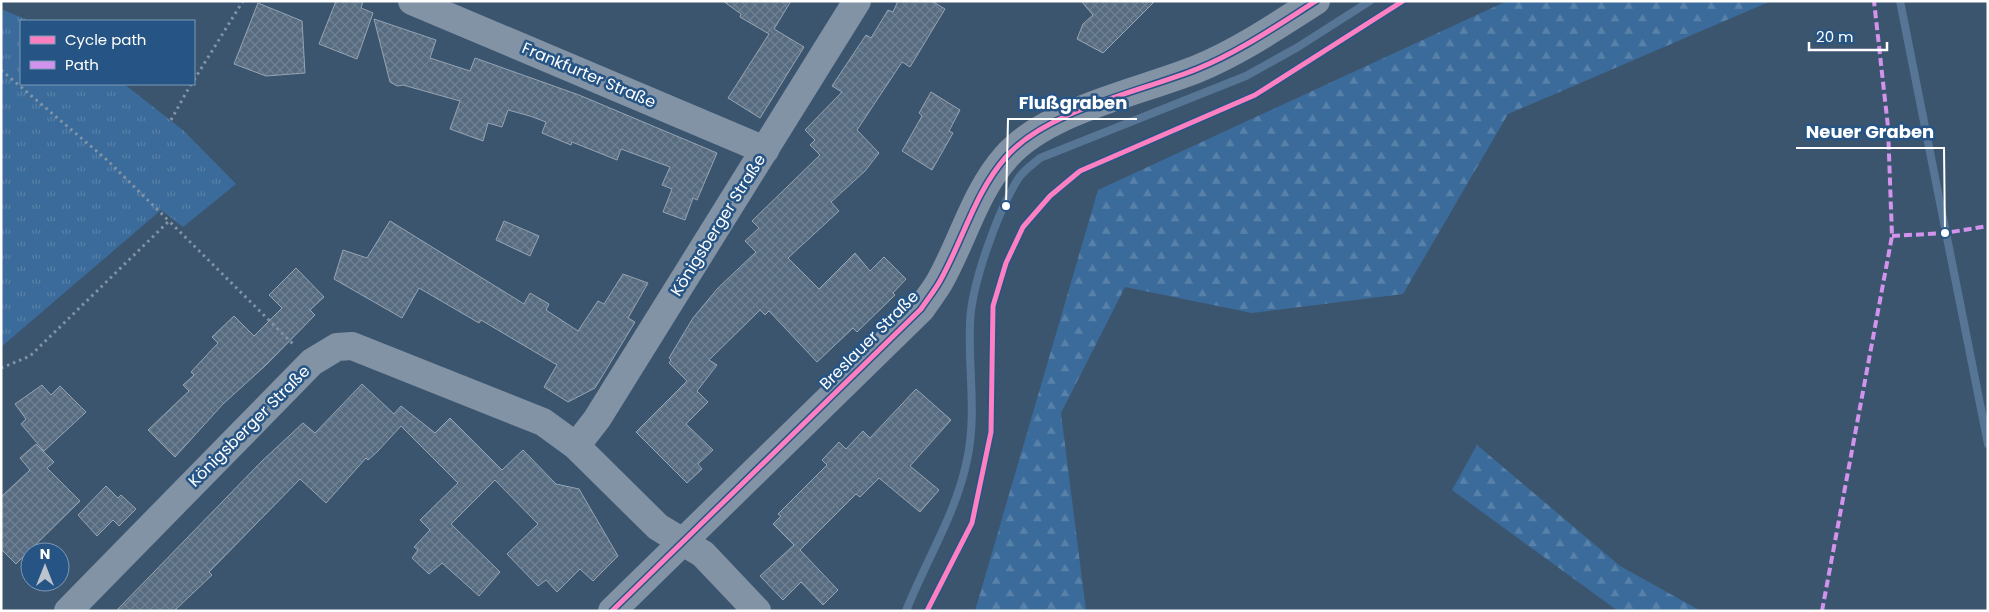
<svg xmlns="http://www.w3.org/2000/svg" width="1989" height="612" viewBox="0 0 1989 612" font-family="Poppins,sans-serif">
  <defs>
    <pattern id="grass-tufts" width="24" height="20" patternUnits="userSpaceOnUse" patternTransform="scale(1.25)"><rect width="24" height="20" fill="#3b6b9a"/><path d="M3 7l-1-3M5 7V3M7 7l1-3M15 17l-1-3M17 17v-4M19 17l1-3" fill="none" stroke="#5881a9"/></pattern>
    <pattern id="forest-firs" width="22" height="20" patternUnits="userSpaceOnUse" patternTransform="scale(1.25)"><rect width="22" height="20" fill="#3b6b9a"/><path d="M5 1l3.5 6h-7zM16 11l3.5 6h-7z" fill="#5881a9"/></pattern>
    <pattern id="building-cross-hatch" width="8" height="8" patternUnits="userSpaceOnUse" patternTransform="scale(1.25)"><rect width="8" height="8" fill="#576c80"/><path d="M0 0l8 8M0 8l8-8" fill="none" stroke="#708293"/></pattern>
  </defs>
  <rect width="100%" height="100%" fill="#3c556f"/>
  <path fill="url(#grass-tufts)" d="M1,9L30,21H21V84H124L184,131L236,184L183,227L161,210L1,347Z"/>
  <g fill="url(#forest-firs)">
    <path d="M1507,1H1771L1508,114L1403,294L1252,313L1125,287L1061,413L1086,611H975L1098,190Z"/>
    <path d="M1477,445L1620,566L1701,611H1618L1452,490Z"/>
  </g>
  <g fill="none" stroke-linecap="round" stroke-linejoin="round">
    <g stroke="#577696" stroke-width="8">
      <path d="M1900,1L1988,444"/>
      <path d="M906,611C926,560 956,514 967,460C977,415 968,368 970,323C971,285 998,211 1018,179C1023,171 1033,164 1040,158L1246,76L1298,47L1370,1"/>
    </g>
  </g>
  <g fill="url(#building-cross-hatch)" stroke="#96a4b3">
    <path d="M336,1H363L361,8L373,13L357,59L319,44Z"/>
    <path d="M723,1H791L774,29L804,47L760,118L728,98L769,34L740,17L741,14Z"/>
    <path d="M898,1H932L945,9L910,67L902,62L857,130L879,153L865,171L831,202L839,211L788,258L819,289L855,253L870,271L884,257L906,279L893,293L895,295L857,332L853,328L817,362L769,311L765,315L760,310L709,360L717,365L697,391L708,402L686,424L713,450L698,464L702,469L687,483L636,432L687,381L669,363L671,360L669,358L693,318L718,288L756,252L745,241L759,228L752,221L820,155L810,145L815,140L805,130L842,92L832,86L866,35L871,38L888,10L893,12Z"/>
    <path d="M1081,1H1155L1103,53L1077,39L1083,24L1093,15Z"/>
    <path d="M258,3L302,21L305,73L266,76L234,64Z"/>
    <path d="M374,19L436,40L430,58L470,71L475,58L579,95L717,153L697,200L693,198L685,220L663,212L672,189L662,185L670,167L621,149L617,160L572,142L571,145L542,133L546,122L530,116L508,110L502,127L488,123L483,141L450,129L460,101L403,85L397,86L390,82Z"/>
    <path d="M931,92L960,110L949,131L953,133L932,170L902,151L922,116L919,113Z"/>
    <path d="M390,221L524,304L530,293L549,304L546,310L578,331L598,301L604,304L623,274L648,283L628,318L635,322L595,388L568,402L544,387L557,365L481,320L479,323L419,288L402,318L334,279L343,250L367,258Z"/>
    <path d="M504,221L539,236L530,256L496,240Z"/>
    <path d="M296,268L324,297L310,310L315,315L266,365L223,404L175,457L148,430L189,391L183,385L194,375L191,372L218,343L212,337L234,316L254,336L282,308L269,295Z"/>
    <path d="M362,384L394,414L401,406L435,433L450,418L502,470L523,450L556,484L579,489L618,556L593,581L580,569L557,592L546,580L538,586L507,554L538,524L495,480L451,524L500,572L479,596L442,563L429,574L412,558L418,550L414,547L430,530L420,520L458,483L401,426L377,452L368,460L366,458L326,503L300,479L209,572L212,575L174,611H116L262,461L303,423L315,433Z"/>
    <path d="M42,385L51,395L60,386L86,412L44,451L21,424L26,419L15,404Z"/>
    <path d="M916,389L951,420L910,466L939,490L920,512L879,478L860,497L856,494L800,550L838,590L823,605L801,582L783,600L760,576L794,545L773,524L781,516L778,514L827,465L822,460L839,442L846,449L863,431L870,438Z"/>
    <path d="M36,444L54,462L47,468L80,501L16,564L1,549V497L30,470L20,458Z"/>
    <path d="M106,486L118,498L121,495L136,509L119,526L113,520L97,536L78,515Z"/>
  </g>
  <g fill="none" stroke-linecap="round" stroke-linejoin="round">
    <g stroke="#8293a5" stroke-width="3" stroke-dasharray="2.5 4" stroke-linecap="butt">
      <path d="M1,70L107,160L169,221"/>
      <path d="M194,80L243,1"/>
      <path d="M171,120L191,84"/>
      <path d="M1,368L30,356L169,221L293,344"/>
    </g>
    <g stroke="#8293a5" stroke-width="28">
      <path d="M412,1L765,150"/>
      <path d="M576,446L597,419L857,1"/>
      <path d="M68,611L312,362L337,347L352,346L543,422L576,446L658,527L703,554L757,611"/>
      <path d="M612,611L921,309C927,300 935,290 940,281C963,240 975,192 1006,157C1047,110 1140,92 1197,69C1239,52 1278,25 1316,1"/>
    </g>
    <g stroke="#d193ec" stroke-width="4" stroke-dasharray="8 4" stroke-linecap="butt">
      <path d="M1892,236L1945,233L1988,226"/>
      <path d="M1822,611L1892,236L1888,127L1874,1"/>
    </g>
    <g stroke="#265585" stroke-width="8">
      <g id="cycleway">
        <path d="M612,611L921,309C927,300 935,290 940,281C963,240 975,192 1006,157C1047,110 1140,92 1197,69C1239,52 1278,25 1316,1"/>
        <path d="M927,611L972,523L991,432L993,306L1006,263L1023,227L1050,196L1080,171L1255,95L1403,1"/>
      </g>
    </g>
    <use href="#cycleway" stroke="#ff80c0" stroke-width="5"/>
  </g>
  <g text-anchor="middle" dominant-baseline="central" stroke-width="5" stroke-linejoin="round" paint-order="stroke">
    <g font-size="16" fill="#fff" stroke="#265585">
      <text transform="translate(589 75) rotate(23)">Frankfurter Straße</text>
      <text transform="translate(718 225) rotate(-58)">Königsberger Straße</text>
      <text transform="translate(869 340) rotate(-45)">Breslauer Straße</text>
      <text transform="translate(249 426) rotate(-45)">Königsberger Straße</text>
    </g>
  </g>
  <path fill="none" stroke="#fff" stroke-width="2" d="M1006 206L1008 119H1137M1945 233L1944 148H1796"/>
  <g fill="#fff" stroke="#265585" stroke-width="2">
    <circle cx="1006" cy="206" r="5"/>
    <circle cx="1945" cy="233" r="5"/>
  </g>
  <g font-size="18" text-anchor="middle" font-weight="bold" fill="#fff" stroke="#265585" stroke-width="5" stroke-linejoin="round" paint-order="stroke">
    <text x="1073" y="109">Flußgraben</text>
    <text x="1870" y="138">Neuer Graben</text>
  </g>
  <rect width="1989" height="612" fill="none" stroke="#ffffff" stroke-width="5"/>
  <rect x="20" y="20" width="175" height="65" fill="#265585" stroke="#7d99b6"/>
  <rect x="30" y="36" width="25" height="8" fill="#ff80c0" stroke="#7d99b6"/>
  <text x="65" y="45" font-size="15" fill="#ffffff">Cycle path</text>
  <rect x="30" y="61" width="25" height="8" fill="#d193ec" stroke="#7d99b6"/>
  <text x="65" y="70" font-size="15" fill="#ffffff">Path</text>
  <g transform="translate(45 567)"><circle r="24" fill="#265585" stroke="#7d99b6"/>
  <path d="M0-4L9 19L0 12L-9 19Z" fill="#bbc4cd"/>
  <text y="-8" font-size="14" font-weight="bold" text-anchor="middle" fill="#ffffff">N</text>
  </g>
  <path d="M1809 42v8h78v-8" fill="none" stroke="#ffffff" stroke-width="2.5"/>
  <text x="1816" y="42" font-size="15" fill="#ffffff" stroke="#265585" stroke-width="4" paint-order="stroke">20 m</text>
</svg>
